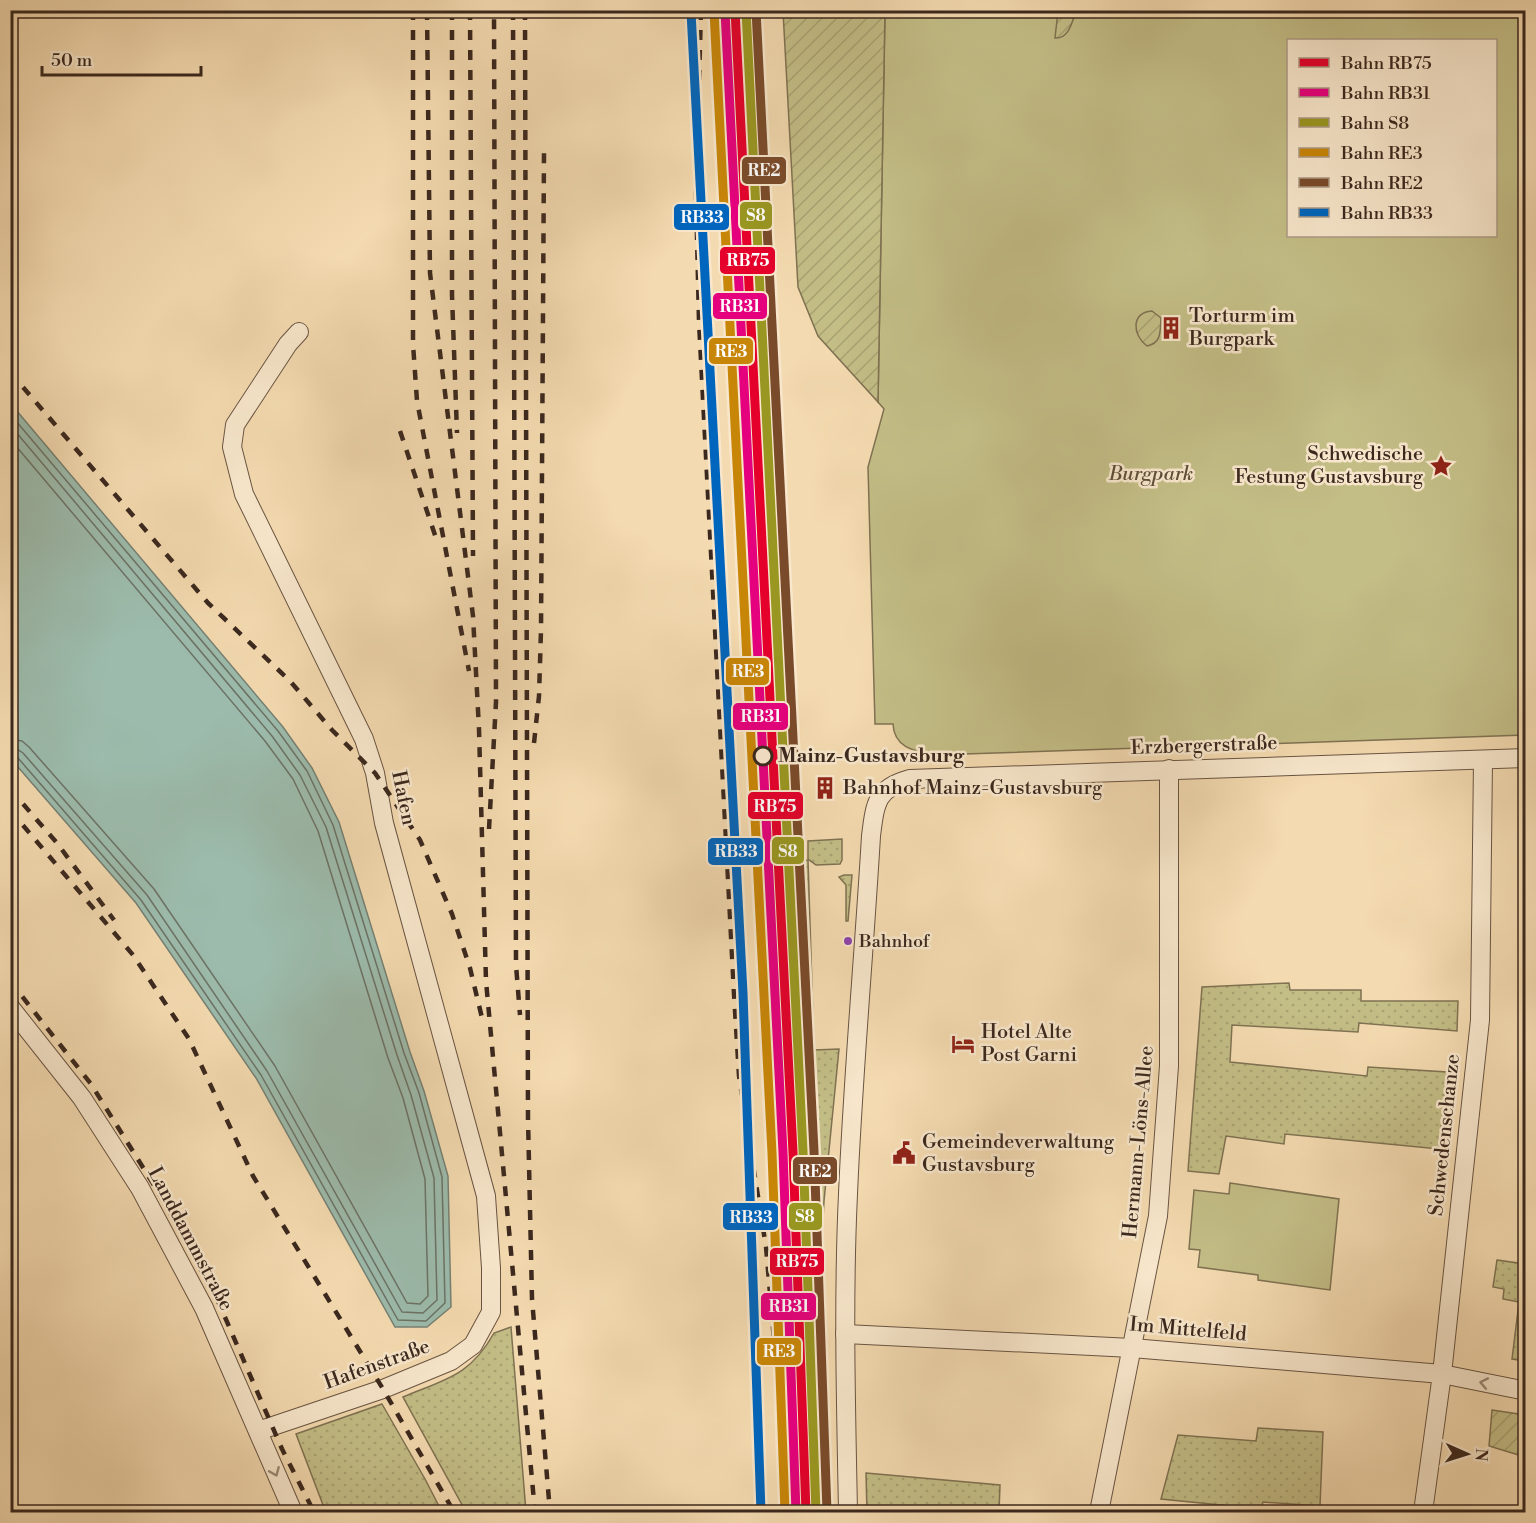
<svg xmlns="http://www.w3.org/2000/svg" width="1536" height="1523" viewBox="0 0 1536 1523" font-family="'Libre Bodoni',serif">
  <defs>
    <pattern id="grass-dots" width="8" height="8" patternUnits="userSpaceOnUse" patternTransform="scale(1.5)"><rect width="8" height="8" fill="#c3bd86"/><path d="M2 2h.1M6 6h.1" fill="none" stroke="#a8a273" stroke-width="1.8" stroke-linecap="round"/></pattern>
    <pattern id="garden-furrows" width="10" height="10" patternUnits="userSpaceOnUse" patternTransform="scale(1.5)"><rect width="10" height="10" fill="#c3bd86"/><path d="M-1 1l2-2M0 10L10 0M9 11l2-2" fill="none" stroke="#a8a273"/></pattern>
  </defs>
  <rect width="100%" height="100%" fill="#f4dab0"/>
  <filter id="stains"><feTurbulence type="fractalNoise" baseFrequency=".00333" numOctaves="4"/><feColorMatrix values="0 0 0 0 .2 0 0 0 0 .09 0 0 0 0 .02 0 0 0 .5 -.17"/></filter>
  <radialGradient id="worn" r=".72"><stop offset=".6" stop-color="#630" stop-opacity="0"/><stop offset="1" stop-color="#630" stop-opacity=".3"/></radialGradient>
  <g fill="url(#grass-dots)" stroke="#7f7252" stroke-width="1.5">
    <path d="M842,839V860L840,864L816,865L808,859V841Z"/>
    <path d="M808,860L814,1050L839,1049L824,1201L820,1272L825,1323L827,1512H815L812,1341L793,991L807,990L801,861Z"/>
    <path d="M844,875H852L848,921H846V885L839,877Z"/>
    <path d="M1289,983L1290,990H1361V1001H1458L1457,1031L1359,1023L1358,1032L1232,1025L1230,1062L1367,1076L1368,1067L1447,1072L1439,1149L1285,1134L1284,1144L1226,1136L1219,1174L1188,1171L1202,987Z"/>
    <path d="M1497,1260L1525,1264V1361L1512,1359L1519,1302L1503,1299L1504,1289L1493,1287Z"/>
    <path d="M511,1327L526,1512H466L403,1397C446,1379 470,1376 494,1333Z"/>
    <path d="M382,1404L425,1479L442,1512H327L323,1505L296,1434Z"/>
    <path d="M1258,1428L1323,1432L1320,1506L1263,1502L1261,1509L1161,1499L1178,1435L1256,1441Z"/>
    <path d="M866,1473L1000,1485L999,1512H867Z"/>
  </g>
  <g fill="#c3bd86" stroke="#7f7252" stroke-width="1.5" fill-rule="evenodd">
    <path d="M885,11H1525V735L934,755C915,751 894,748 893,724H875L868,467L884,409L878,402ZM1288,40H1496V236H1288Z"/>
    <path d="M1230,1183L1339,1199L1330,1290L1258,1280V1275L1198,1267L1200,1250L1189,1249L1194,1190L1229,1194Z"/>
  </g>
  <g fill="url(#garden-furrows)" stroke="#7f7252" stroke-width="1.5">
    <path d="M783,11H885L878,402L818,336L798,287Z"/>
    <path d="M1058,11H1076C1072,22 1069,39 1055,38Z"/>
    <path d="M1152,311L1161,318C1160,331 1162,343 1147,346C1132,335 1131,312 1152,311Z"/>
    <path d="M1492,1410L1525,1415V1457L1489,1446Z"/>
  </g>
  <path fill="#9cbbac" stroke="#758073" stroke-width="1.5" d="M11,404L283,727L312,768L339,822L410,1052L424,1091L448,1176L451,1307L427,1327H395L256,1078L136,903L11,759Z"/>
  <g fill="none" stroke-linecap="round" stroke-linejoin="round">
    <g stroke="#6c7265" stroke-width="1.5">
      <path d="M10,414L278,731L307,771L333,825L404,1053L419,1093L442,1177L445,1303L426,1321L398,1320L261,1075L141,900L18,758L10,756"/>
      <path d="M10,425L272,736L300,775L326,827L397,1055L411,1095L434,1178L437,1300L423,1313L402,1312L267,1071L147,895L23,753L17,749L10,748"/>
      <path d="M10,439L265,741L293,779L318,831L388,1058L403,1098L425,1179L428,1296L420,1304L407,1303L275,1066L154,889L29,747L22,741L10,739"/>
    </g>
    <g stroke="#695442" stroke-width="20">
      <g id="minor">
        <path d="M10,1007L82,1098L140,1188L204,1308L293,1512"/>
        <path d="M845,1334L1132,1348L1442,1374L1526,1391"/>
        <path d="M258,1431L383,1389L451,1361L473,1345L491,1312V1268L486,1196L384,823L375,773L364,739L244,494L232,447L235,425L288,344L299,332"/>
        <path d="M848,1512C846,1406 843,1300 848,1194C853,1074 864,955 871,836C875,804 876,788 910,779L1526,758"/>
        <path d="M1099,1512L1158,1216L1169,1066V769"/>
        <path d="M1423,1512L1442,1374L1480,1020L1483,760"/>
      </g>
    </g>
    <use href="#minor" stroke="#f8e7cc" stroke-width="18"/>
    <g stroke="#3b281e" stroke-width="4.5" stroke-dasharray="10 10" stroke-linecap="butt">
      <path d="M413,10V344L417,401L469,671"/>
      <path d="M427,10L430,273L473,616L479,729L486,981L535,1512"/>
      <path d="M452,10V295L457,433"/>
      <path d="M470,10L473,556"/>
      <path d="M513,10L516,965L520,1015"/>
      <path d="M525,10L528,1119L532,1299L550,1512"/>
      <path d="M701,10L696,194L699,322L734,994L739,1076L766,1247L777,1375L781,1512"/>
      <path d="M10,372L208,603L290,681L332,730L375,773L420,840L452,914L470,968L483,1022"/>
      <path d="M400,431L438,544"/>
      <path d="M534,743L539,696L541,630L544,153"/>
      <path d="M10,789L57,843L114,920"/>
      <path d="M10,810L133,955L189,1039L253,1176L383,1389L454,1512"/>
      <path d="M489,829L496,702L494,10"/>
      <path d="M10,981L91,1084L162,1198L218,1301L282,1449L314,1512"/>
    </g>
    <g stroke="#f8e7cc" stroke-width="14">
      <path id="rail-1" d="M735,10L793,1152L806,1512"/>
    </g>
    <g stroke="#f8e7cc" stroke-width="14">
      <path id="rail-2" d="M725,11L783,1152L796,1512"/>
    </g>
    <g stroke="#f8e7cc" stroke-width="14">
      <path id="rail-3" d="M746,10L803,1151L816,1512"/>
    </g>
    <g stroke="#f8e7cc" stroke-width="14">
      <path id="rail-4" d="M714,11L772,1153L785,1512"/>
    </g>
    <g stroke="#f8e7cc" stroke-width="14">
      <path id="rail-5" d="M756,10L814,1151L827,1511"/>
    </g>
    <g stroke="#f8e7cc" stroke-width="14">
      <path id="rail-6" d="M691,12L743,993L761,1512"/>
    </g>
    <use href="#rail-1" stroke="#e4002b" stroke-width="9"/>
    <use href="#rail-2" stroke="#e5007d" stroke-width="9"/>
    <use href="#rail-3" stroke="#999621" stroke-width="9"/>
    <use href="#rail-4" stroke="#c88608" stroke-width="9"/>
    <use href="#rail-5" stroke="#7a4b2a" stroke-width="9"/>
    <use href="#rail-6" stroke="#0065bd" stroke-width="9"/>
  </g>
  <defs><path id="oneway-chevron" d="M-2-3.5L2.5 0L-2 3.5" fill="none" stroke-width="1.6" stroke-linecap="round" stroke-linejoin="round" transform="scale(1.5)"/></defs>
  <g stroke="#9a8875">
    <use href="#oneway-chevron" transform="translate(1484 1383) rotate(-169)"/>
    <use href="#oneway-chevron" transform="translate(275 1472) rotate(67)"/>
  </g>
  <defs>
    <g id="building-bare" transform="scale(1.8)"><path d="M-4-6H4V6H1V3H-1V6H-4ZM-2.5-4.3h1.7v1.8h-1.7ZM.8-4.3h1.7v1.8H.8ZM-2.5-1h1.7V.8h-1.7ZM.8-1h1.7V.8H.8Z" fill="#8f2418" stroke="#f8e7cc" stroke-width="2.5" paint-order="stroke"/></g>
    <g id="sight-bare" transform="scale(1.8)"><path d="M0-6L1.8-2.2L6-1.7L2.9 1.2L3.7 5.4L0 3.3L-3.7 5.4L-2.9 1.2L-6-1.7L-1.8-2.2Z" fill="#8f2418" stroke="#f8e7cc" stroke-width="2.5" paint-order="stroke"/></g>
    <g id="hotel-bare" transform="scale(1.8)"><path d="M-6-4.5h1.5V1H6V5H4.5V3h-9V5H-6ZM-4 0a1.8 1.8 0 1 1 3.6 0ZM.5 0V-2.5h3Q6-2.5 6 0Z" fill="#8f2418" stroke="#f8e7cc" stroke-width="2.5" paint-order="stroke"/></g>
    <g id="civic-bare" transform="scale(1.8)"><path d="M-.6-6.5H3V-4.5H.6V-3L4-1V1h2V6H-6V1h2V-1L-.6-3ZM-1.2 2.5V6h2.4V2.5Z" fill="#8f2418" stroke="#f8e7cc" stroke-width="2.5" paint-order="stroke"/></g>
  </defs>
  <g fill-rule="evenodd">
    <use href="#building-bare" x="1171" y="328"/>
    <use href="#sight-bare" x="1441" y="466"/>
    <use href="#building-bare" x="825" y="788"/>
    <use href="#hotel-bare" x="963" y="1044"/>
    <use href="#civic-bare" x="904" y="1153"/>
  </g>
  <circle fill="#f8e7cc" stroke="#3b281e" stroke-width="3" cx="763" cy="756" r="9"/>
  <circle fill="#8e44ad" stroke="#f8e7cc" stroke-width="2" cx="848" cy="941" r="5"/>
  <g text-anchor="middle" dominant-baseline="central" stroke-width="5" stroke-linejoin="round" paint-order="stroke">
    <g font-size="18" fill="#3b281e" stroke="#f8e7cc" text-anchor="start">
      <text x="859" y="941">Bahnhof</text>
    </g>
    <g font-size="20" fill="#3b281e" stroke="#f8e7cc" text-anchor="start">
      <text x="1189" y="316">Torturm im<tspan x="1189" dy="23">Burgpark</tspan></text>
      <text x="1423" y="454" text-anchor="end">Schwedische<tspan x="1423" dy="23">Festung Gustavsburg</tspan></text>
      <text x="843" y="788">Bahnhof Mainz-Gustavsburg</text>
      <text x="981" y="1032">Hotel Alte<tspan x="981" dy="23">Post Garni</tspan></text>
      <text x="922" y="1142">Gemeindeverwaltung<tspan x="922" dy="23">Gustavsburg</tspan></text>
    </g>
    <g font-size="20" font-style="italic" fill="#5d4d38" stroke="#f8e7cc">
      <text x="1151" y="474">Burgpark</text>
    </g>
    <g font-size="20" fill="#3b281e" stroke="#f8e7cc">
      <text transform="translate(1204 746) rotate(-2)">Erzbergerstraße</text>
      <text transform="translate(403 798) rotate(78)">Hafen</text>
      <text transform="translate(1445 1135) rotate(-84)">Schwedenschanze</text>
      <text transform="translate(1139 1142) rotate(-85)">Hermann-Löns-Allee</text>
      <text transform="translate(190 1239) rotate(62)">Landdammstraße</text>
      <text transform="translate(1188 1330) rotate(5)">Im Mittelfeld</text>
      <text transform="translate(377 1365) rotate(-20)">Hafenstraße</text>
    </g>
    <g font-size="20" font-weight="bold" fill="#3b281e" stroke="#f8e7cc" text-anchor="start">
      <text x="778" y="756">Mainz-Gustavsburg</text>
    </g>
  </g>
  <g stroke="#f8e7cc" stroke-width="2">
    <rect x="741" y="156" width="46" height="29" rx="6" fill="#7a4b2a"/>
    <rect x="739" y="201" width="34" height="29" rx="6" fill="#999621"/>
    <rect x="673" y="203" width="57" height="28" rx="6" fill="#0065bd"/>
    <rect x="719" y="246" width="57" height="29" rx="6" fill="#e4002b"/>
    <rect x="712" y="292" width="56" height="28" rx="6" fill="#e5007d"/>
    <rect x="708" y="337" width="46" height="28" rx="6" fill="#c88608"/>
    <rect x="725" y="657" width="45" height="29" rx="6" fill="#c88608"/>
    <rect x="732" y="702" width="57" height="29" rx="6" fill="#e5007d"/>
    <rect x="747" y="791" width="57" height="29" rx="6" fill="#e4002b"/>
    <rect x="771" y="836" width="34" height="29" rx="6" fill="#999621"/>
    <rect x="707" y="837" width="57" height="29" rx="6" fill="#0065bd"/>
    <rect x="792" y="1156" width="46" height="29" rx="6" fill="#7a4b2a"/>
    <rect x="788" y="1202" width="35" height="29" rx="6" fill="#999621"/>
    <rect x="722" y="1202" width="57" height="29" rx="6" fill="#0065bd"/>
    <rect x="769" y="1247" width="56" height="29" rx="6" fill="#e4002b"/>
    <rect x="760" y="1292" width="57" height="29" rx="6" fill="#e5007d"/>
    <rect x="756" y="1337" width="46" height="29" rx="6" fill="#c88608"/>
  </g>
  <g font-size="16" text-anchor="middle" font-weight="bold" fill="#fff">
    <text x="764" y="176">RE2</text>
    <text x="756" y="221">S8</text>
    <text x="702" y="223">RB33</text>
    <text x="748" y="266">RB75</text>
    <text x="740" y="312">RB31</text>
    <text x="731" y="357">RE3</text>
    <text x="748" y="677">RE3</text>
    <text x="761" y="722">RB31</text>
    <text x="775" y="812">RB75</text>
    <text x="788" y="857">S8</text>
    <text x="736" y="857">RB33</text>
    <text x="815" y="1177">RE2</text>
    <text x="805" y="1222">S8</text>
    <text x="751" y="1223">RB33</text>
    <text x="797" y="1267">RB75</text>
    <text x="789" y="1312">RB31</text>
    <text x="779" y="1357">RE3</text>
  </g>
  <rect width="1536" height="1523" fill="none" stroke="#f4dab0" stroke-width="36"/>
  <rect x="12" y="12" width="1512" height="1499" fill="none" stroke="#3b281e" stroke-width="3"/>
  <rect x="18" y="18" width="1500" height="1487" fill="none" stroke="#3b281e" stroke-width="1.5"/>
  <rect x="1287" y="39" width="210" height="198" fill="#f8e7cc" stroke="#ac9b86" stroke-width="1.5"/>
  <rect x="1299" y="58" width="30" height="9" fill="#e4002b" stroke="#ac9b86" stroke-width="1.5"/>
  <text x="1341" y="69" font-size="18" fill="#3b281e">Bahn RB75</text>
  <rect x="1299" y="88" width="30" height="9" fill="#e5007d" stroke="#ac9b86" stroke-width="1.5"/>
  <text x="1341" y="99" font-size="18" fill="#3b281e">Bahn RB31</text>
  <rect x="1299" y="118" width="30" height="9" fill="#999621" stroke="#ac9b86" stroke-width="1.5"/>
  <text x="1341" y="129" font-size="18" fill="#3b281e">Bahn S8</text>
  <rect x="1299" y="148" width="30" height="9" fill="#c88608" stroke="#ac9b86" stroke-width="1.5"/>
  <text x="1341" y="159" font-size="18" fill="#3b281e">Bahn RE3</text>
  <rect x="1299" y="178" width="30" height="9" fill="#7a4b2a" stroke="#ac9b86" stroke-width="1.5"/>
  <text x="1341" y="189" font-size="18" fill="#3b281e">Bahn RE2</text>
  <rect x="1299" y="208" width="30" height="9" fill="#0065bd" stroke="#ac9b86" stroke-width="1.5"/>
  <text x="1341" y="219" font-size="18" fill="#3b281e">Bahn RB33</text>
  <g transform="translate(1467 1454) rotate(93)" stroke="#f8e7cc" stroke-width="4.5" paint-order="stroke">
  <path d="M0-4.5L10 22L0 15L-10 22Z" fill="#3b281e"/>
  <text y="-9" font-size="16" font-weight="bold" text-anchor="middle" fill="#3b281e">N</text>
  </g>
  <path d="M42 66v9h159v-9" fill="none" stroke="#3b281e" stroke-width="3"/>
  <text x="51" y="66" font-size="18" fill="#3b281e" stroke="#f8e7cc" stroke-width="4.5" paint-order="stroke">50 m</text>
  <rect width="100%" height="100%" filter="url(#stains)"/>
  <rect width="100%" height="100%" fill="url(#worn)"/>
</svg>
